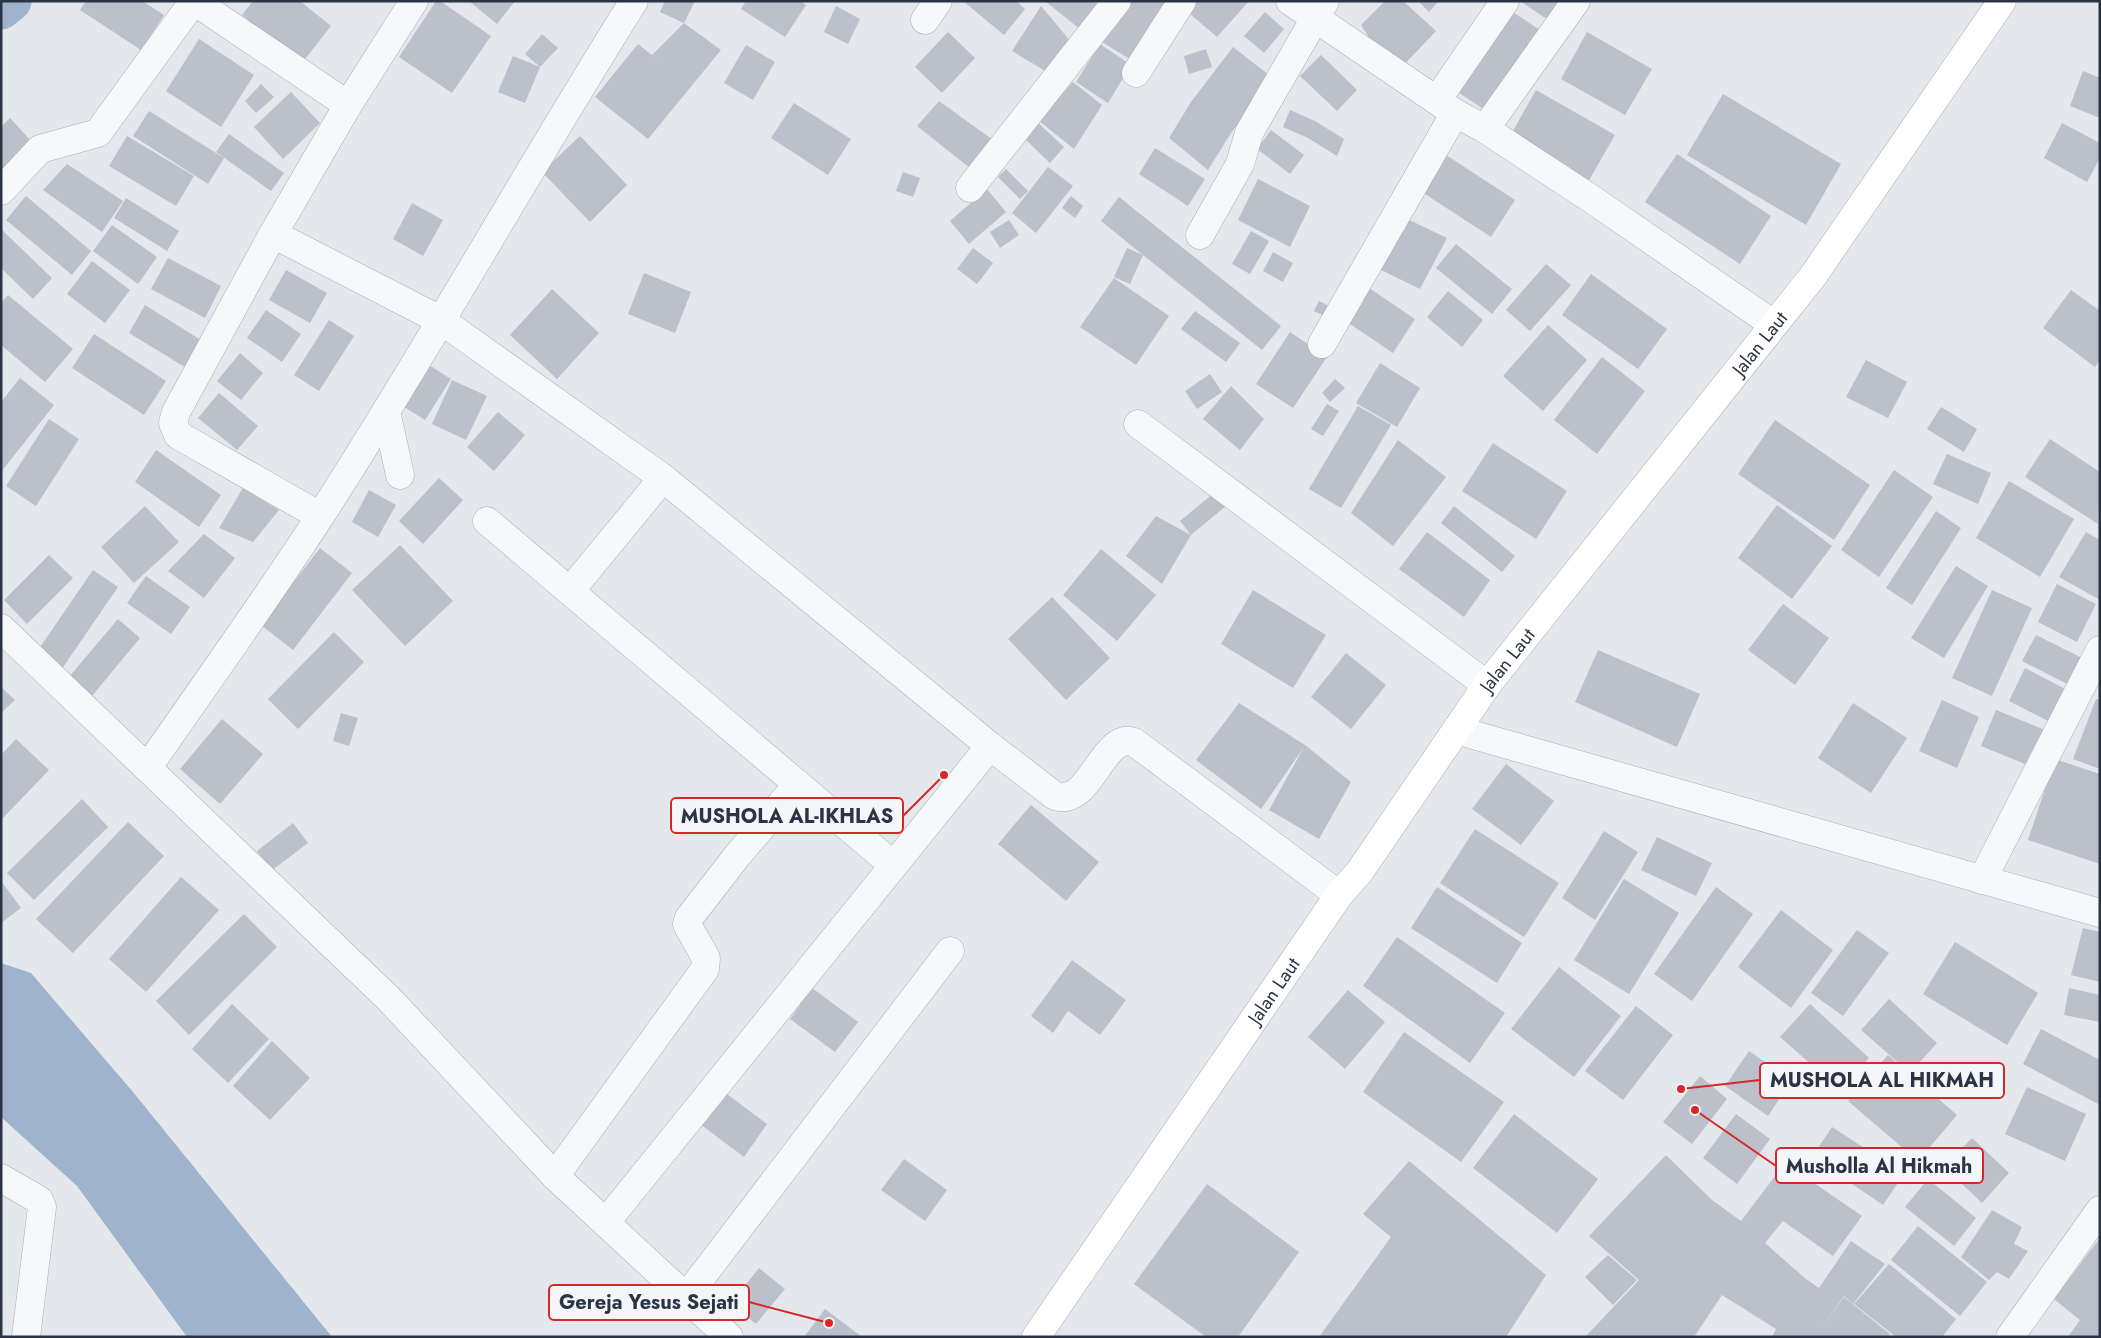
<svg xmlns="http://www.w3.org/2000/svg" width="2101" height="1338" viewBox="0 0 2101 1338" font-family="Jost,sans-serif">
  <rect width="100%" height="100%" fill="#e4e7ec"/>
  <path fill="#9fb4cc" d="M1,963L31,973L133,1092L332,1337H187L77,1186L1,1117Z"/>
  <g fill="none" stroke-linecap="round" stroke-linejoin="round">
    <path stroke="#9fb4cc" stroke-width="41" d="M1,9L11,1"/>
  </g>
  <g fill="#bbc0ca">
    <path d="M86,1H142L164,15L141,50L80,10Z"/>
    <path d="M253,1H300L331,26L302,63L242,15Z"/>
    <path d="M436,1H440L491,36L452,93L399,57Z"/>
    <path d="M469,1H515L497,24Z"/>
    <path d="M665,1H695L684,23L660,12Z"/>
    <path d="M746,1H800L806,5L785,37L741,9Z"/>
    <path d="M963,1H1016L1025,9L1004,35Z"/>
    <path d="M1045,1H1094L1105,12L1086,34Z"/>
    <path d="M1128,1H1172L1133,61L1102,42Z"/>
    <path d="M1189,1H1249L1217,37L1183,8Z"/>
    <path d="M1385,1H1403L1436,31L1398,71L1378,52L1361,25Z"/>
    <path d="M1418,1H1439L1429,12Z"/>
    <path d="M1520,1H1568L1554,24Z"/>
    <path d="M836,6L860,19L848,44L824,32Z"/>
    <path d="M1041,6L1072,43L1047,72L1012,51Z"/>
    <path d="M1505,7L1543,32L1491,114L1453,89Z"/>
    <path d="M1265,12L1284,29L1264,53L1244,36Z"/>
    <path d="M684,23L721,50L648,139L595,97L638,44L664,65L652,55Z"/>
    <path d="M948,32L975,58L942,93L915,67Z"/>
    <path d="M1587,32L1652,69L1625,115L1561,79Z"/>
    <path d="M542,34L558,48L540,67L525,54Z"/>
    <path d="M199,39L254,75L221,127L166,91Z"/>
    <path d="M1100,44L1131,65L1108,103L1076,82Z"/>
    <path d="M746,45L775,62L753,100L724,83Z"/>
    <path d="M1233,47L1273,78L1231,133L1208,170L1169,138L1191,102Z"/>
    <path d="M1206,49L1212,67L1189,74L1184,56Z"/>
    <path d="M1321,55L1357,90L1337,111L1300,76Z"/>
    <path d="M513,56L540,67L525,103L498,92Z"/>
    <path d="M2083,71L2100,78V118L2070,106Z"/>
    <path d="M1073,82L1102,105L1074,149L1038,120Z"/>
    <path d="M261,84L274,97L256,113L245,101Z"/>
    <path d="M1536,90L1615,135L1588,182L1509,138Z"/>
    <path d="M291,92L320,123L283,159L254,127Z"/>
    <path d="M1723,94L1841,164L1806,225L1687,155Z"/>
    <path d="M939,101L993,140L970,168L917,126Z"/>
    <path d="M794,103L851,139L828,175L771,138Z"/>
    <path d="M1290,110L1315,121L1344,139L1337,156L1308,138L1283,127Z"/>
    <path d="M149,111L224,158L208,184L133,136Z"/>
    <path d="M10,118L33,143L1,173V127Z"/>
    <path d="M1036,121L1064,147L1050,163L1022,136Z"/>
    <path d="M2062,123L2100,143V158L2087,182L2044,158Z"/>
    <path d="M1271,130L1304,155L1290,174L1257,149Z"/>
    <path d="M229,134L284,173L271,191L216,152Z"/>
    <path d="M127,136L194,176L176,206L109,166Z"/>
    <path d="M580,136L627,185L590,222L542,172Z"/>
    <path d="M1155,148L1205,179L1188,206L1139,174Z"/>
    <path d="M1677,154L1771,216L1740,264L1645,202Z"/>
    <path d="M1446,155L1515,200L1491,237L1422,192Z"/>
    <path d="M67,164L123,201L102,232L43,190Z"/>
    <path d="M1048,167L1073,186L1036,233L1012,213Z"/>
    <path d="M1006,169L1028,191L1020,199L998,177Z"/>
    <path d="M903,172L920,178L913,197L896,191Z"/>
    <path d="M1258,179L1310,206L1290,247L1238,220Z"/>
    <path d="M987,189L1006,212L969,244L950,221Z"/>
    <path d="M26,196L91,251L72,275L6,220Z"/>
    <path d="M1071,196L1083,206L1075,218L1062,208Z"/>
    <path d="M1119,197L1281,326L1262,350L1143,255L1130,284L1114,277L1127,248L1143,255L1101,221Z"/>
    <path d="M126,198L179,231L167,251L114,218Z"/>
    <path d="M412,203L443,220L423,256L393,239Z"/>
    <path d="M1401,216L1447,238L1420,289L1379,269Z"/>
    <path d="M1009,220L1019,235L1000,248L990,232Z"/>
    <path d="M112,225L157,257L138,284L93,251Z"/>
    <path d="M1,229L52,278L33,299L1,268Z"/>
    <path d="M1251,231L1269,241L1250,274L1232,264Z"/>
    <path d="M1456,244L1512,289L1492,314L1436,268Z"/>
    <path d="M973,248L993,263L977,284L957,269Z"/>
    <path d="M1273,252L1293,263L1283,282L1263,271Z"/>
    <path d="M168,258L221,286L205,318L151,289Z"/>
    <path d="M92,261L130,290L105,323L67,294Z"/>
    <path d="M1546,264L1571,285L1530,331L1506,310Z"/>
    <path d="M286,270L327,293L310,323L269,300Z"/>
    <path d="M644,273L691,292L675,333L628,314Z"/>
    <path d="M1591,274L1667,329L1638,369L1562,315Z"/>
    <path d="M1114,278L1169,316L1136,365L1080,327Z"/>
    <path d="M1369,288L1415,319L1393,353L1347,322Z"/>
    <path d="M552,289L599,333L557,379L510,335Z"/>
    <path d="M2071,290L2100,311V360L2095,367L2043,328Z"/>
    <path d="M1448,291L1483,320L1462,347L1427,317Z"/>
    <path d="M8,295L73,349L45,382L1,345V303Z"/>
    <path d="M1319,301L1335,309L1331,319L1314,311Z"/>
    <path d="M145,305L204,342L188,369L129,333Z"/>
    <path d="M266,310L301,334L282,362L247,338Z"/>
    <path d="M1195,311L1240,343L1226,362L1181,329Z"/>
    <path d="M329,320L354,336L319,391L294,375Z"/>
    <path d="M1548,325L1587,360L1543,411L1503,376Z"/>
    <path d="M1290,332L1327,357L1293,408L1256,384Z"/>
    <path d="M94,334L166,381L144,415L72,368Z"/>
    <path d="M240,353L263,373L241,400L217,381Z"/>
    <path d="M1602,357L1645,391L1597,454L1554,420Z"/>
    <path d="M1866,360L1907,382L1888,418L1846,397Z"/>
    <path d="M424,362L451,379L425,420L398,403Z"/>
    <path d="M1380,363L1420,388L1397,427L1356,403Z"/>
    <path d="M1210,374L1222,392L1197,409L1185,391Z"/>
    <path d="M20,378L54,405L1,472V402Z"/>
    <path d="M1335,379L1345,388L1330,402L1322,393Z"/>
    <path d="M452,380L487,396L466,440L432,424Z"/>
    <path d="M1231,386L1264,419L1240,450L1203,419Z"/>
    <path d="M219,393L258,426L237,450L198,418Z"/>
    <path d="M1327,404L1339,411L1323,436L1311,429Z"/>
    <path d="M1358,406L1391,425L1341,508L1309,489Z"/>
    <path d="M1941,407L1977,429L1964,452L1927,429Z"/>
    <path d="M498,412L525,435L494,471L467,447Z"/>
    <path d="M49,419L79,439L36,506L6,486Z"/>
    <path d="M1775,420L1870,485L1834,540L1738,474Z"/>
    <path d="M2050,439L2100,472L2098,524L2025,477Z"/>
    <path d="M1398,440L1446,477L1393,546L1351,513Z"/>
    <path d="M1493,443L1567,491L1536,539L1462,491Z"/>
    <path d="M156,450L221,495L199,527L135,482Z"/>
    <path d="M1947,454L1991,473L1978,504L1933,484Z"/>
    <path d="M1894,470L1933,497L1879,577L1841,550Z"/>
    <path d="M439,478L463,500L423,544L399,521Z"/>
    <path d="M2009,481L2074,519L2040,577L1976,538Z"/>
    <path d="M243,488L279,510L253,542L219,528Z"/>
    <path d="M369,490L396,505L378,537L352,522Z"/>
    <path d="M1215,492L1226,506L1191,535L1180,521Z"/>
    <path d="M1777,505L1832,546L1792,599L1738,558Z"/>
    <path d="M145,506L179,542L134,583L101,547Z"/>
    <path d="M1454,506L1515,556L1502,572L1441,523Z"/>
    <path d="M1936,511L1961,528L1912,605L1886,588Z"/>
    <path d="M1156,516L1191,535L1162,584L1126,556Z"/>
    <path d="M1427,532L1490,580L1464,617L1399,569Z"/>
    <path d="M2086,532L2100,540V600L2059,577Z"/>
    <path d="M204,534L235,558L204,598L168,571Z"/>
    <path d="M400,545L453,601L405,646L352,590Z"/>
    <path d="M320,548L352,573L293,650L261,625Z"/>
    <path d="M1101,549L1156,595L1117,641L1063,595Z"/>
    <path d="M49,555L73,578L27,624L4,600Z"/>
    <path d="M1956,566L1988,586L1944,658L1911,638Z"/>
    <path d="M93,570L118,587L61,670L36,653Z"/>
    <path d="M146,576L190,607L171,634L127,603Z"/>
    <path d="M2057,584L2096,604L2077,642L2038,622Z"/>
    <path d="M1253,590L1326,635L1293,688L1221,644Z"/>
    <path d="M1992,590L2032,608L1992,696L1952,678Z"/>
    <path d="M1052,597L1110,658L1066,700L1008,639Z"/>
    <path d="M1783,604L1829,638L1795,685L1748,650Z"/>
    <path d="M118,619L140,638L92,696L69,677Z"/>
    <path d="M334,632L364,662L298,729L268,699Z"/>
    <path d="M2036,635L2082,658L2069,685L2022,661Z"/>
    <path d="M1598,650L1700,694L1677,747L1575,702Z"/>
    <path d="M1346,653L1386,685L1351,729L1311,697Z"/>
    <path d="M2025,668L2071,692L2054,724L2009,701Z"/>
    <path d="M1,687L15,700L1,713Z"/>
    <path d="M2096,699L2100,700V769L2073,759Z"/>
    <path d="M1942,700L1979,717L1957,768L1919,751Z"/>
    <path d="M1239,703L1305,745L1351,782L1319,839L1269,810L1304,747L1261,809L1196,760Z"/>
    <path d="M1853,703L1907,738L1871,793L1818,758Z"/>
    <path d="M1996,710L2050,732L2035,768L1981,746Z"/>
    <path d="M341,713L358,718L349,746L333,741Z"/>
    <path d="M222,719L263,754L220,804L180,769Z"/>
    <path d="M16,739L49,770L1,820V755Z"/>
    <path d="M2055,759L2100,774V864L2028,840Z"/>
    <path d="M1506,764L1554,801L1521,845L1472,809Z"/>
    <path d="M82,799L108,827L34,900L7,873Z"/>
    <path d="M1031,805L1099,862L1066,901L998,844Z"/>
    <path d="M128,822L164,856L73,953L36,919Z"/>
    <path d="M293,823L308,843L271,871L257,851Z"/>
    <path d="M1475,829L1559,883L1524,937L1440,883Z"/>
    <path d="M1604,831L1638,852L1595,920L1562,898Z"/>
    <path d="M1657,837L1712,863L1696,896L1641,870Z"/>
    <path d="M181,877L219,910L146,992L109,959Z"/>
    <path d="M1624,879L1679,913L1629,994L1574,960Z"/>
    <path d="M1,881L21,908L1,923Z"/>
    <path d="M1437,887L1522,943L1497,983L1411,928Z"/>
    <path d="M1716,887L1753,914L1692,1001L1654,974Z"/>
    <path d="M1781,910L1833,950L1791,1008L1738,967Z"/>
    <path d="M244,914L277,947L189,1035L156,1001Z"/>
    <path d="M2083,928L2100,932V982L2071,975Z"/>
    <path d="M1857,930L1889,953L1843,1016L1811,993Z"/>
    <path d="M1397,937L1505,1013L1470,1063L1363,986Z"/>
    <path d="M1955,942L2038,993L2007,1045L1923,994Z"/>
    <path d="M1072,960L1126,1000L1100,1035L1068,1011L1053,1033L1031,1016Z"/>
    <path d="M1559,967L1621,1016L1574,1077L1511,1029Z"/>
    <path d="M812,988L858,1022L835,1052L790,1019Z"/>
    <path d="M2069,988L2100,995V1022L2064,1015Z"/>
    <path d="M1348,990L1385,1022L1345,1069L1308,1037Z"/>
    <path d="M1889,999L1937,1043L1910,1073L1861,1030Z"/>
    <path d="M232,1004L269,1039L228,1083L192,1049Z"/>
    <path d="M1810,1004L1869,1058L1840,1090L1780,1037Z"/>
    <path d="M1636,1006L1673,1035L1623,1100L1585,1071Z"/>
    <path d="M2041,1029L2100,1060V1105L2023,1064Z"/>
    <path d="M1404,1032L1504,1102L1461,1162L1363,1092Z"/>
    <path d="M272,1041L310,1078L270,1120L233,1086Z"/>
    <path d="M1749,1051L1792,1080L1768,1116L1725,1086Z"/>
    <path d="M1888,1055L1957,1115L1918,1161L1848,1101Z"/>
    <path d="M1700,1076L1727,1099L1692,1144L1663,1122Z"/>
    <path d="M2027,1087L2086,1114L2065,1161L2005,1134Z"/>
    <path d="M723,1091L767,1124L744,1157L700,1124Z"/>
    <path d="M1514,1114L1598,1179L1557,1233L1473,1168Z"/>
    <path d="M1736,1114L1770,1139L1737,1184L1703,1158Z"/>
    <path d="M1832,1127L1904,1174L1883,1205L1812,1157Z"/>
    <path d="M1972,1138L2009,1173L1982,1203L1944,1167Z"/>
    <path d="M1666,1155L1712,1200L1741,1221L1785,1163L1862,1216L1833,1256L1783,1221L1765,1243L1806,1279L1819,1288L1851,1241L1885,1264L1853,1304L1844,1296L1819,1331L1844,1297L1890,1334L1888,1337H1772L1776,1329L1722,1295L1694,1337H1585L1639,1280L1589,1236Z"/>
    <path d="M904,1159L947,1190L925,1221L881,1190Z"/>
    <path d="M1409,1161L1546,1275L1506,1337H1319L1391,1237L1363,1214Z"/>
    <path d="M1928,1179L1976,1218L1954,1246L1905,1207Z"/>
    <path d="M1207,1184L1299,1252L1238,1337H1206L1134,1284Z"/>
    <path d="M1992,1210L2022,1227L2014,1244L2028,1251L2009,1279L1997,1272L1989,1280L1961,1257Z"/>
    <path d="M1918,1226L1987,1282L1960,1316L1891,1260Z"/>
    <path d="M2100,1238V1337H2068L2080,1320L2054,1299Z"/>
    <path d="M1608,1255L1637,1280L1613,1305L1585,1277Z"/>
    <path d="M1889,1264L1956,1319L1942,1337H1896L1854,1304Z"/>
    <path d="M759,1268L785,1289L756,1324L731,1303Z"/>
    <path d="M825,1309L862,1337H804Z"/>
  </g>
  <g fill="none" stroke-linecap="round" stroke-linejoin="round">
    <g stroke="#a9aeb7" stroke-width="29">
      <g id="street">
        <path d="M414,1L348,105L273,234L442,321L663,478L990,746L1055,796C1091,808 1102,731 1134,742L1339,895"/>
        <path d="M1290,1L1455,113L1485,129L1593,200L1773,324"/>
        <path d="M925,20L938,1"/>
        <path d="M1136,73L1182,1"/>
        <path d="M1437,100L1505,1"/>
        <path d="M1485,129L1576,1"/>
        <path d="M970,188L1117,1"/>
        <path d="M1,191L40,149L98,133L190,6L200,5L348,105"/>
        <path d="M273,234L176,412L173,423L178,435L320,516"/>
        <path d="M1200,235L1240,164L1249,133L1325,1"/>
        <path d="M1322,344L1455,113"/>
        <path d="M386,411L400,475"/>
        <path d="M1138,424L1487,685"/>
        <path d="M487,521L893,865"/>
        <path d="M570,591L663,478"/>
        <path d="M1,628L389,999L555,1176L729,1337"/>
        <path d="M1456,730L2100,913"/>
        <path d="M148,767C206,683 266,600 321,515C430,346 527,171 634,1"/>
        <path d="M1982,880L2100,650"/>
        <path d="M555,1176L705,969L706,958L689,928L687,924L689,918L737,856L798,784"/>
        <path d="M1,1178L39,1200L42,1207L26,1337"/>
        <path d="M606,1222L990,746"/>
        <path d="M687,1296L950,951"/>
        <path d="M2010,1337L2100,1210"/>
      </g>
    </g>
    <g stroke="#a9aeb7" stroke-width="29">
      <g id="secondary">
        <path id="s1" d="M1036,1337L1339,895L1360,871L1487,685L1813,276L2002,1"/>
      </g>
    </g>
    <use href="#street" stroke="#f7f8fa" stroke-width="28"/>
    <use href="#secondary" stroke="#fff" stroke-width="28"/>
  </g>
  <g text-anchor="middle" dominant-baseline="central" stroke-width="4" stroke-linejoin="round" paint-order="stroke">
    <g font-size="19" fill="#2b3445" stroke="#f4f6f9">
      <text stroke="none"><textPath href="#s1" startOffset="1230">Jalan Laut</textPath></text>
      <text stroke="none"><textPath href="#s1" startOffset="825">Jalan Laut</textPath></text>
      <text stroke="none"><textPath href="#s1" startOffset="420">Jalan Laut</textPath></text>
    </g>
  </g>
  <path fill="none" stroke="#d62828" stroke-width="2" d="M944 775L903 816M1681 1089L1760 1080M1695 1110L1776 1166M829 1323L749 1302"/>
  <g fill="#d62828" stroke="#f4f6f9" stroke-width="2">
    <circle cx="944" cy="775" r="5"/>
    <circle cx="1681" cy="1089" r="5"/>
    <circle cx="1695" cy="1110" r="5"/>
    <circle cx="829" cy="1323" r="5"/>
  </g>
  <g fill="#f4f6f9" stroke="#d62828" stroke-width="2">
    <rect x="671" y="798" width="232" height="35" rx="5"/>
    <rect x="1760" y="1063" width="244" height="35" rx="5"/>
    <rect x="1776" y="1148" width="207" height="35" rx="5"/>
    <rect x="549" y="1285" width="200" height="35" rx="5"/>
  </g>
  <g font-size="20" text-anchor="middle" font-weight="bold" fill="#2b3445">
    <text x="787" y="823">MUSHOLA AL-IKHLAS</text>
    <text x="1882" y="1087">MUSHOLA AL HIKMAH</text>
    <text x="1879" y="1173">Musholla Al Hikmah</text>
    <text x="649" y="1309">Gereja Yesus Sejati</text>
  </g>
  <rect width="2101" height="1338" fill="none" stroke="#2b3445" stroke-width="5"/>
</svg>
